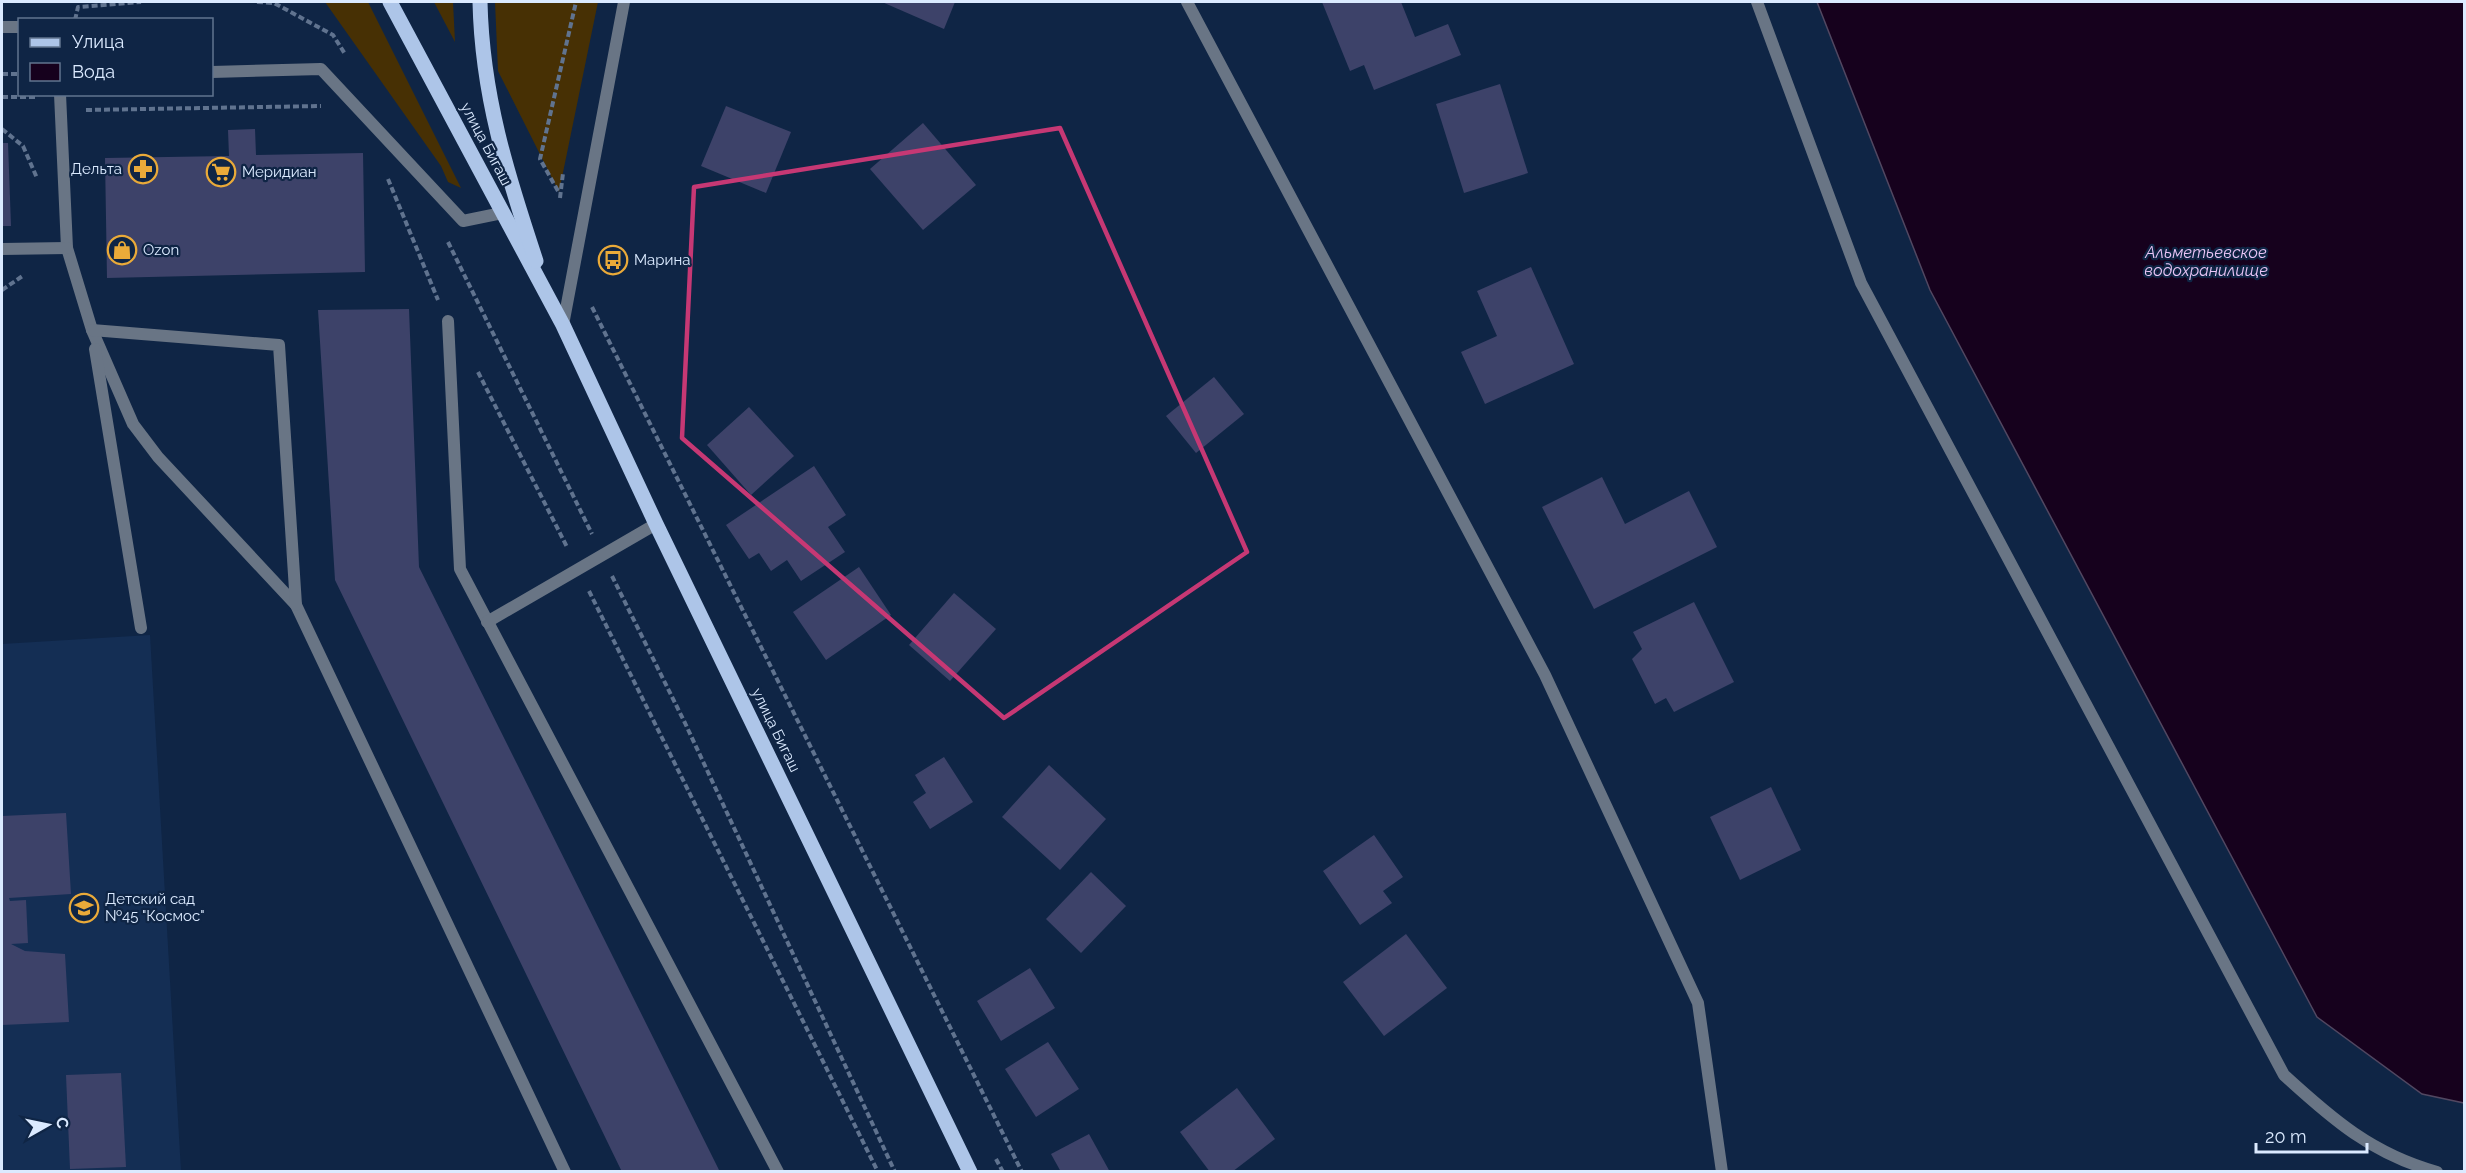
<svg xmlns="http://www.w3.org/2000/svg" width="2466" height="1173" viewBox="0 0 2466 1173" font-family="Raleway,sans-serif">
  <rect width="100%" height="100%" fill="#0f2545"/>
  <path fill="#142e54" d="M150,635L181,1171L2,1172V644Z"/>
  <g fill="#473004">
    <path d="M325,2H368L461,188L448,182L441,166Z"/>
    <path d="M434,2H453L455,42Z"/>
    <path d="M495,2H598L559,192L498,71Z"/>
  </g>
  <path fill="#16011d" stroke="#514761" stroke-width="1.5" d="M1817,2H2464V1103L2422,1094L2317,1017L1930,290Z"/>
  <g fill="#3d4269">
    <path d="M882,2H955L944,29Z"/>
    <path d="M1322,2H1401L1415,37L1448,24L1461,55L1374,90L1364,65L1350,71Z"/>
    <path d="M1500,84L1528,173L1464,193L1436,104Z"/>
    <path d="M726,106L791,132L766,193L701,166Z"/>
    <path d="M923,123L976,185L923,230L870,169Z"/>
    <path d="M255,129L256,155L363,153L365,272L107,278L105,158L229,156L228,130Z"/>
    <path d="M2,143H8L11,226H2Z"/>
    <path d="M1531,267L1574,364L1485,404L1461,352L1497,336L1477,291Z"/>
    <path d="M409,309L419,567L720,1172H622L335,580L318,310Z"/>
    <path d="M1214,377L1244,414L1196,453L1166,416Z"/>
    <path d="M749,407L794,456L751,495L707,445Z"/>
    <path d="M814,466L846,515L828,527L845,552L801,581L787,560L771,571L759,553L749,559L726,525Z"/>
    <path d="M1602,477L1625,524L1689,491L1717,547L1594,609L1542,507Z"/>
    <path d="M859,567L891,615L826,660L793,612Z"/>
    <path d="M954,593L996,629L950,681L909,645Z"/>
    <path d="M1694,602L1734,682L1674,712L1666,698L1655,704L1632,659L1642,649L1633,632Z"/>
    <path d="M944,757L973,802L930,829L913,802L926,793L915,775Z"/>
    <path d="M1049,765L1106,819L1060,870L1002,817Z"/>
    <path d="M1771,787L1801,850L1740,880L1710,817Z"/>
    <path d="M66,813L71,894L9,898L10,901L26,900L28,943L11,944L25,951L65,954L69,1022L2,1025V816Z"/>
    <path d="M1374,835L1403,877L1383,891L1392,903L1360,925L1323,871Z"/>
    <path d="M1091,872L1126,906L1081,953L1046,919Z"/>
    <path d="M1406,934L1447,988L1384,1036L1343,982Z"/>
    <path d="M1030,968L1055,1008L1001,1041L977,1001Z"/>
    <path d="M1048,1042L1079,1089L1036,1117L1005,1069Z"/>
    <path d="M121,1073L126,1167L70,1169L66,1075Z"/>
    <path d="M1237,1088L1275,1139L1232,1172H1210L1180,1132Z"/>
    <path d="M1089,1134L1110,1172H1061L1051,1154Z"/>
  </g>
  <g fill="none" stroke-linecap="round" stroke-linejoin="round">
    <g stroke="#60738f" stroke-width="4" stroke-dasharray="6 3" stroke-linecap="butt">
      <path d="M257,2L274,3L333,35L345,54"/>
      <path d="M75,20L78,7L141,2"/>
      <path d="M2,74H20"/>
      <path d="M2,97H36"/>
      <path d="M86,110L321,106"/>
      <path d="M2,129L23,146L37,178"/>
      <path d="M388,179L438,300"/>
      <path d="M558,191L540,159L576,2"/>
      <path d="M560,198L563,173"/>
      <path d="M448,242L592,534"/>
      <path d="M2,290L24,275"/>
      <path d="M592,307L1022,1172"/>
      <path d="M478,372L567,547"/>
      <path d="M612,576L685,723L895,1172"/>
      <path d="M589,591L878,1172"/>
      <path d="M996,1159L1003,1172"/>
    </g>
    <g stroke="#697585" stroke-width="12">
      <path d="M1757,2L1861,283L2284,1075C2332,1119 2372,1154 2437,1172"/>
      <path d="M2,27H20"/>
      <path d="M212,72L321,69L463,221L502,213"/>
      <path d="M60,94L67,248L92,330L133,424L158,457L296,605L565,1172"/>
      <path d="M2,249L67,248"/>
      <path d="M448,321L460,569L778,1172"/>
      <path d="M563,325L624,2"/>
      <path d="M92,330L279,345L296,605"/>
      <path d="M95,349L141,628"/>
      <path d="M487,622L656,524"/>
    </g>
    <path stroke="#697585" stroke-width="12" d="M1187,2L1545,675L1698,1003L1722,1172"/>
    <g stroke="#adc5e8" stroke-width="15">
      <path d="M390,2L563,325L656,524L970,1172"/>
      <path d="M480,2C482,95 507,174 536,261"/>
    </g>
  </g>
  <path fill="none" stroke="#c63874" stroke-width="4.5" stroke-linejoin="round" d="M1060,128L1247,552L1004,718L682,438L694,187Z"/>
  <defs>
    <g id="pharmacy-ring" transform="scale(1.5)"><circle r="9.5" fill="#0f2545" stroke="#eaaa39" stroke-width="1.5"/><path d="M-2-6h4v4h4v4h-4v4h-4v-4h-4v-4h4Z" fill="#eaaa39"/></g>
    <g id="supermarket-ring" transform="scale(1.5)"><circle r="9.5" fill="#0f2545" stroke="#eaaa39" stroke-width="1.5"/><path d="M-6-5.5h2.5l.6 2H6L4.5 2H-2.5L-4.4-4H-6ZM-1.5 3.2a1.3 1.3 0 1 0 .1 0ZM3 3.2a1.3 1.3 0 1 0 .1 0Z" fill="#eaaa39"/></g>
    <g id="shop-ring" transform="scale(1.5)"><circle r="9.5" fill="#0f2545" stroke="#eaaa39" stroke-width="1.5"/><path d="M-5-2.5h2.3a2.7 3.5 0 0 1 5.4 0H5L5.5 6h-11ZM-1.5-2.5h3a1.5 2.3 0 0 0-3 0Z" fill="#eaaa39"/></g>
    <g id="bus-ring" transform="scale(1.5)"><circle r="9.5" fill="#0f2545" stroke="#eaaa39" stroke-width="1.5"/><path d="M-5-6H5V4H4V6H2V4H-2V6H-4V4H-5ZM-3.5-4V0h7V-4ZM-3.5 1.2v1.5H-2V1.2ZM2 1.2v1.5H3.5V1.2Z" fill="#eaaa39"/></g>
    <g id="school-ring" transform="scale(1.5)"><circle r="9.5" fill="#0f2545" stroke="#eaaa39" stroke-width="1.5"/><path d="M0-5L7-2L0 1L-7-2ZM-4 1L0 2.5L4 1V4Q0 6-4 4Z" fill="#eaaa39"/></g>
  </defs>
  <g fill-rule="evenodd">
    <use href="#pharmacy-ring" x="143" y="169"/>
    <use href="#supermarket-ring" x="221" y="172"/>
    <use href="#shop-ring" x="122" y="250"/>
    <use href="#bus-ring" x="613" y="260"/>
    <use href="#school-ring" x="84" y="908"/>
  </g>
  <g text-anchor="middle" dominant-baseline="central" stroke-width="4.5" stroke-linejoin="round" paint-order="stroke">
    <g font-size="15" fill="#dbeaff" stroke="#0f2545">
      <text transform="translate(486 144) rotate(62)">улица Бигаш</text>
      <text transform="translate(776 730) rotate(64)">улица Бигаш</text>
    </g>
    <g font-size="15" fill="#dbeaff" stroke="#0f2545" text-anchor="start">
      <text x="122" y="169" text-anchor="end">Дельта</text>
      <text x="242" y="172">Меридиан</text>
      <text x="143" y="250">Ozon</text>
      <text x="634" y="260">Марина</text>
      <text x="105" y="899">Детский сад<tspan x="105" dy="17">№45 "Космос"</tspan></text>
    </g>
    <g font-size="16" font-style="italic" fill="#eac5f6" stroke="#0f2545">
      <text x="2206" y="252">Альметьевское<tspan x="2206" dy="18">водохранилище</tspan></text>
    </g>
  </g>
  <rect width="2466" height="1173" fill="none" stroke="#dbeaff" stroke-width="6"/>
  <rect x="18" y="18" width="195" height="78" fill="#0f2545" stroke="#61748f" stroke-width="1.5"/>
  <rect x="30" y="38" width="30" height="9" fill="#adc5e8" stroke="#61748f" stroke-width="1.5"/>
  <text x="72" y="48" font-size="18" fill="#dbeaff">Улица</text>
  <rect x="30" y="63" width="30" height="18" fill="#16011d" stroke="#61748f" stroke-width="1.5"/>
  <text x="72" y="78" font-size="18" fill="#dbeaff">Вода</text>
  <g transform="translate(48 1125) rotate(81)" stroke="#0f2545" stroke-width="4.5" paint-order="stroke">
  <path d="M0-4.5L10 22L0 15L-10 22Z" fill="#dbeaff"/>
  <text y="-9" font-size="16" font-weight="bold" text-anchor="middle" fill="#dbeaff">С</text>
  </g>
  <path d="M2256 1143v9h111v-9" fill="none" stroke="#dbeaff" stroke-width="3"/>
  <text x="2265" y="1143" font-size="18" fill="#dbeaff" stroke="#0f2545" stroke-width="4.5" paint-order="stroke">20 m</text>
</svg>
